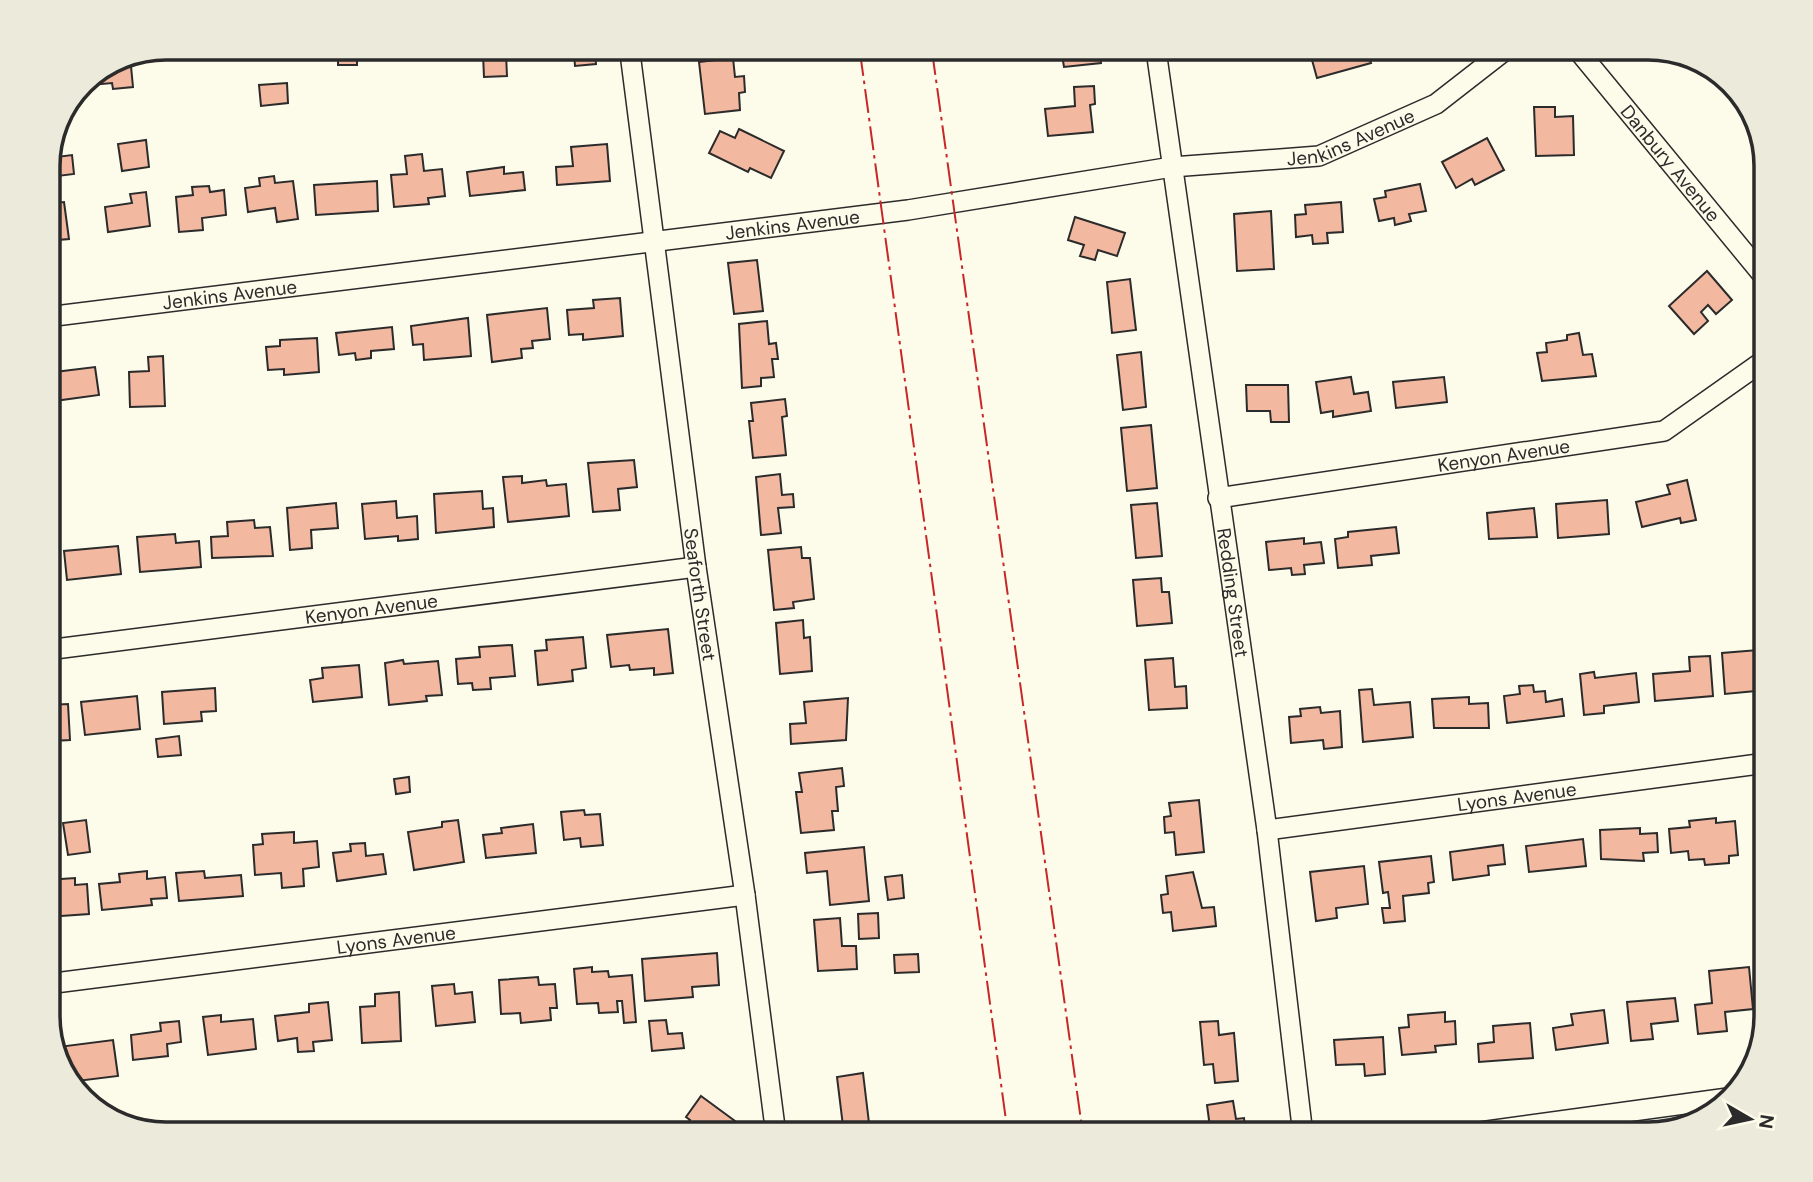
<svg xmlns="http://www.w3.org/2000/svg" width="1813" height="1182" viewBox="0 0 1813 1182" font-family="'DM Sans',sans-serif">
  <rect width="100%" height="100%" fill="#fdfbea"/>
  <g fill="#f2b8a0" stroke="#2b2b2b" stroke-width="2">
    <path d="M1309,49H1367L1371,63L1317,78Z"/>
    <path d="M1100,50L1101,63L1064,67L1062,55H1054V51Z"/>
    <path d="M574,53H595L596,64L575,66Z"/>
    <path d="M483,54H506L507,76L484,77Z"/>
    <rect x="338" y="55" width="19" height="10"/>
    <path d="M121,56H130L133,87L113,89L112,83L80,86Z"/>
    <path d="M733,58L735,77L744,76L745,92L739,93L740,110L705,114L699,62Z"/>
    <path d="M287,83L288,103L261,106L259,85Z"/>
    <path d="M1094,86L1095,104L1090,105L1093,132L1048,136L1045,109L1075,106L1074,87Z"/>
    <path d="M1534,107H1555V117L1573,116L1574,155L1536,156Z"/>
    <path d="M739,129L784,151L771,178L750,168L748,172L709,153L720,131L735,138Z"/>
    <path d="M1487,138L1504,170L1475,185L1472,179L1456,188L1442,162Z"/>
    <path d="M146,140L149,167L122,171L118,144Z"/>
    <path d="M607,144L610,181L557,185L556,167L573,166L571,147Z"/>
    <path d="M422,154L424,171L442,169L445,196L428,198L429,204L394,207L391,175L407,174L405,156Z"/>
    <path d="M72,155L74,174L50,177L48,158Z"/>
    <path d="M504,167V174L523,172L525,190L470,196L467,172Z"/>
    <path d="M274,176L275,183L293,181L298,219L277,222L275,208L248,212L245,188L260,186L259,178Z"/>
    <path d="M377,181L378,211L316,215L314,185Z"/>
    <path d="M1420,184L1426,211L1409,214L1411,221L1395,225L1394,218L1379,221L1374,199L1386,197L1385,191Z"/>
    <path d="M209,186L210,192L224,190L226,215L202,218L203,230L179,232L176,197L193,195L192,187Z"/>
    <path d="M146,192L150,226L108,232L105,207L132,203L130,194Z"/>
    <path d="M64,202L69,239L58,240L59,254L47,256V204Z"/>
    <path d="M1341,202L1343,232L1327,233L1328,243L1313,244L1312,235L1296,237L1295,215L1306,214L1305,205Z"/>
    <path d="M1271,211L1274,269L1237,271L1234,214Z"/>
    <path d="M1075,217L1125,233L1117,256L1098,250L1095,260L1080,256L1084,245L1068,240Z"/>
    <path d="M757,260L763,311L734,314L728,263Z"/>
    <path d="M1707,271L1732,300L1716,314L1708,305L1701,312L1708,321L1694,334L1669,306Z"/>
    <path d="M1130,279L1136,330L1112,333L1107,282Z"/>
    <path d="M620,298L623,336L583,340V334L569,335L567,310L594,308L593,300Z"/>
    <path d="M547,308L550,339L532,341L533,348L521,349L522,358L492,362L487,315Z"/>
    <path d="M468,318L471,356L424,360L423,344L413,345L411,326Z"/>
    <path d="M767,321L769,344L776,343L778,359H772L774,377L761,378V386L742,388L739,324Z"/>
    <path d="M392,327L394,349L371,351V358L356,360L355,353L339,355L336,333Z"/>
    <path d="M1579,333L1583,355L1592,354L1596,376L1542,381L1537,353L1547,352L1546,343L1567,340V335Z"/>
    <path d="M317,338L319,372L284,375V369L268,370L266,347L280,346V340Z"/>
    <path d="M1141,352L1146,407L1123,410L1117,355Z"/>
    <path d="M163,356L165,406L130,407L129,372L149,371L148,357Z"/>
    <path d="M95,367L99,395L47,402V373Z"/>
    <path d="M1351,377L1354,394L1368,392L1371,411L1333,417V411L1321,413L1316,382Z"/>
    <path d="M1444,377L1447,402L1396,408L1393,382Z"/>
    <path d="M1246,385H1288L1289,422H1271L1270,411H1247Z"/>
    <path d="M785,399L787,416L782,417L786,455L753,458L749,421H753L751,403Z"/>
    <path d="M1151,425L1157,488L1127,491L1121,428Z"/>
    <path d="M634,460L637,487L618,489L620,510L593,512L588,463Z"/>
    <path d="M780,474L782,495L793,494L794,507L778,508L781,533L761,535L756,477Z"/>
    <path d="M522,476V483L546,480L547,486L566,484L569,516L508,522L503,477Z"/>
    <path d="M1687,480L1696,520L1681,523L1680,518L1642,527L1636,502L1670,494L1667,485Z"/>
    <path d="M482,491L483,509L493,508L494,527L436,533L434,494Z"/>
    <path d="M1607,500L1609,534L1558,538L1556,504Z"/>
    <path d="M396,501L397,518L417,516L418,539L398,541V536L365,539L362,504Z"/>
    <path d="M336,503L338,528L311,530L312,548L290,550L287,508Z"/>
    <path d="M1157,503L1162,556L1136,558L1131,505Z"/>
    <path d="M1534,508L1537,537L1489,539L1487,513Z"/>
    <path d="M254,520L255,528L270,527L273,556L212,558L211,537L228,536L227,522Z"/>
    <path d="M1396,527L1399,553L1371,556L1372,565L1338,568L1335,539L1348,537V532Z"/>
    <path d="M175,534L176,543L199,541L201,567L140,572L137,537Z"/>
    <path d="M1304,538V544L1321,542L1324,563L1304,565L1305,574L1292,575L1291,568L1269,570L1266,542Z"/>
    <path d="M118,546L121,574L67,580L64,551Z"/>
    <path d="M801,547L802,558H810L814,599L793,602L794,608L774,610L768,550Z"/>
    <path d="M1161,578L1162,592H1169L1172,623L1137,626L1133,580Z"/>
    <path d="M803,620L804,638L810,637L812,671L780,674L776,623Z"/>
    <path d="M668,629L673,673L654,675V668L630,670L629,665L611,667L607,635Z"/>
    <path d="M583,637L586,668L572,670L573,681L538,685L535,651L547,650L546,640Z"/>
    <path d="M512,645L515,676L490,678L491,689L473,690L472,683L458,684L456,659L480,657L479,647Z"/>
    <path d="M1758,650L1759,663H1766V690L1725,694L1722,653Z"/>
    <path d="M1710,656L1713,696L1655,701L1653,674L1690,671L1689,657Z"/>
    <path d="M1173,658L1175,687L1186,686L1187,708L1149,710L1145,660Z"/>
    <path d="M403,660L404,664L438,661L442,695L426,696L427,701L389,705L385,663Z"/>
    <path d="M359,665L362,697L313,702L310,680L323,678L322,668Z"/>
    <path d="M1594,672L1595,678L1636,673L1639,702L1604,706V713L1584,715L1580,674Z"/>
    <path d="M1533,685L1534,692L1545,691L1546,702L1562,699L1564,716L1507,723L1504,696L1520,694L1519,686Z"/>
    <path d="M215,688L216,711L201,712L202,721L164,724L162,692Z"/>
    <path d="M1372,689L1374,705L1410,702L1413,737L1363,742L1359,690Z"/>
    <path d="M137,696L140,729L85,735L81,702Z"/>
    <path d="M1469,697V704L1488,703L1489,728H1434L1432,699Z"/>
    <path d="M848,698L846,740L791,744L790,724L806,723L804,702Z"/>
    <path d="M68,704L70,740L52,741V752H47V705Z"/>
    <path d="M1320,707L1321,713L1340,711L1342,747L1324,749L1323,740L1291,743L1289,717L1301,716L1300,709Z"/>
    <path d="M179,736L181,755L158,757L156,739Z"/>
    <path d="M842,768L844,786L836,787L838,811H832L834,830L801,833L796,792H802L799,773Z"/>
    <path d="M409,777L410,792L396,794L394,779Z"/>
    <path d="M1199,800L1204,852L1176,855L1174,832L1165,833L1164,817L1171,816L1169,803Z"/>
    <path d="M584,810L585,815L600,814L603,845L581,847L580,838L564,840L561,812Z"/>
    <path d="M1716,818V823L1735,821L1738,855L1729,856V863L1705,865L1704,859L1689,860L1688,851L1671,853L1669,829L1690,827L1689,821Z"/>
    <path d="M86,820L90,852L68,855L63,823Z"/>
    <path d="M458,820L464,862L414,870L408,832L442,827V822Z"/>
    <path d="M533,824L536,853L486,858L483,835L502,833L501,828Z"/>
    <path d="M1640,828V834L1657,833L1658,852L1643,853L1644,861L1601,859L1600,830Z"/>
    <path d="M1766,828V862H1759L1757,829Z"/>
    <path d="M294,832V843L317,841L319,867L303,869L304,886L282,888L281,873L255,875L253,845L263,844L262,834Z"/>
    <path d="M1583,839L1586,866L1529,872L1526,846Z"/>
    <path d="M365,843L366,856L383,854L386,874L337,881L333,853L351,851L350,844Z"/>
    <path d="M1503,845L1505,864L1488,866L1489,875L1453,880L1450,852Z"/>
    <path d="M864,847L869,901L830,905L827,871L807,873L805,853Z"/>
    <path d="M1431,856L1434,882L1428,883L1429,893L1403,896L1405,921L1384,923L1382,908H1390L1388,892L1383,893L1379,862Z"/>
    <path d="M1364,866L1368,904L1336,908L1337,918L1316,921L1310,872Z"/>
    <path d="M147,871V879L165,877L167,898L151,899L152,905L102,910L99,884L120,882L119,874Z"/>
    <path d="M204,871L205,878L241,875L243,896L179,901L176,873Z"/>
    <path d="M1193,872L1202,908L1214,907L1216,926L1173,931L1171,912L1163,913L1161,895L1168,894L1166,876Z"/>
    <path d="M902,875L904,898L888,900L885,877Z"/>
    <path d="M75,878V885L87,884L89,914L47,917V880Z"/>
    <path d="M878,913L879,938L859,939L858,914Z"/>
    <path d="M840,918L842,946H856L857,969L818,971L814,920Z"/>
    <path d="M717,953L719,985L692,987L693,997L645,1001L642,959Z"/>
    <path d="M918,954L919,972L895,973L894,955Z"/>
    <path d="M592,967V972L608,971L609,977L632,975L636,1022L624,1023L622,1001H617L618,1012L599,1013L598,1003L577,1004L574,969Z"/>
    <path d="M1749,967L1753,1009L1725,1012L1727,1031L1698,1034L1695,1005L1712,1003L1709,971Z"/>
    <path d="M538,977L539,985L555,984L557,1008H550L551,1020L521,1023L520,1013L501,1014L499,980Z"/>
    <path d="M454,984L455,994L472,992L475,1022L436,1026L432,986Z"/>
    <path d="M399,992L401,1041L362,1043L360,1007L375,1006V994Z"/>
    <path d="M1675,998L1678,1021L1651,1024L1653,1039L1631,1041L1627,1002Z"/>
    <path d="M328,1002L332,1040L313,1042L314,1051L298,1052L297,1038L278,1041L275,1016L309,1012V1004Z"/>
    <path d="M1604,1010L1608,1043L1556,1050L1553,1028L1573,1025L1571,1014Z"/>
    <path d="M1445,1012V1022L1455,1021L1456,1044L1435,1046L1436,1052L1402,1055L1399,1028L1409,1027L1408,1015Z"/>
    <path d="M221,1015V1022L253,1019L256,1049L208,1055L203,1017Z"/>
    <path d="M666,1020L668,1034L682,1033L684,1048L652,1051L649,1021Z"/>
    <path d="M179,1021L181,1042L167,1044L168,1056L133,1060L131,1035L161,1031L160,1023Z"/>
    <path d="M1218,1021L1219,1035L1234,1033L1238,1081L1215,1083L1213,1064L1204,1065L1200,1022Z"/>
    <path d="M1530,1023L1533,1058L1479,1062L1478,1044L1494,1042L1493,1026Z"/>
    <path d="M1383,1037L1385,1074L1365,1076L1364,1064L1336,1065L1334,1040Z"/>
    <path d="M113,1040L118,1076L69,1082L63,1075L58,1047Z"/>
    <path d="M863,1073L869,1123L843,1126L837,1077Z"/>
    <path d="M701,1096L735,1121L726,1135H680L690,1120L686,1117Z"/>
    <path d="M1233,1101L1236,1119L1244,1118L1246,1135H1211L1207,1105Z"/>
  </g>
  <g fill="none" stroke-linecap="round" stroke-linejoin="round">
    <g stroke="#2b2b2b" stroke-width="22">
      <g id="minor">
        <path id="s1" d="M1576,48L1766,279"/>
        <path id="s2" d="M1156,50L1267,830L1303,1135"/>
        <path id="s3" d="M630,53L696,567L745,895L776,1135"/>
        <path id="s4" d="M47,317L908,210L1172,167L1319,156L1436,104L1508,48"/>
        <path id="s5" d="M1218,498L1664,431L1766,359"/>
        <path id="s6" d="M47,650L696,567"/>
        <path id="s7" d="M1267,830L1766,763"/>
        <path id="s8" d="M47,984L745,895"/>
        <path d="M1458,1135L1728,1098"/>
      </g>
    </g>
    <use href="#minor" stroke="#fdfbea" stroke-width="19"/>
    <g stroke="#c62828" stroke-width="2" stroke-dasharray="24 5 3.5 5" stroke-linecap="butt">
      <path d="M932,51L1083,1135"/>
      <path d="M860,52L1008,1135"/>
    </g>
  </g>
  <g text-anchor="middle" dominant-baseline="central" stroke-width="5" stroke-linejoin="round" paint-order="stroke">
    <g font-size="19" fill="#2b2b2b" stroke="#fdfbea">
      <text stroke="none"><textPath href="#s4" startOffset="1318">Jenkins Avenue</textPath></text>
      <text stroke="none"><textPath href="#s1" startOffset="149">Danbury Avenue</textPath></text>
      <text stroke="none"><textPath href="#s4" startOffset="751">Jenkins Avenue</textPath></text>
      <text stroke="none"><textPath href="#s4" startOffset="184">Jenkins Avenue</textPath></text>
      <text stroke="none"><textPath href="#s5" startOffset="289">Kenyon Avenue</textPath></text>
      <text stroke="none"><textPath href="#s2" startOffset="548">Redding Street</textPath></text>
      <text stroke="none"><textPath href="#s3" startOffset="546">Seaforth Street</textPath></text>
      <text stroke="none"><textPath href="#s6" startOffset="327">Kenyon Avenue</textPath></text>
      <text stroke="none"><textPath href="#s7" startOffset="252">Lyons Avenue</textPath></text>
      <text stroke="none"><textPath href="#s8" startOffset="352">Lyons Avenue</textPath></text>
    </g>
  </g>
  <path d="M0 0H1813V1182H0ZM166 60H1648A106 106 0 0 1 1754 166V1016A106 106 0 0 1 1648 1122H166A106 106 0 0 1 60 1016V166A106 106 0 0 1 166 60Z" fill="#eceadb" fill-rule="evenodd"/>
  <path fill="none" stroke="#2b2b2b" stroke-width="3.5" d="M166 60H1648A106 106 0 0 1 1754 166V1016A106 106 0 0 1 1648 1122H166A106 106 0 0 1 60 1016V166A106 106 0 0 1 166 60Z"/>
  <g transform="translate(1750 1119) rotate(99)" stroke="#fdfbea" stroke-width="5" paint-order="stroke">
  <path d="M0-5L12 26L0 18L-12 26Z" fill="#2b2b2b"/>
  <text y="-10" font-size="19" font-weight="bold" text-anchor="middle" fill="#2b2b2b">N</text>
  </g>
</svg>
